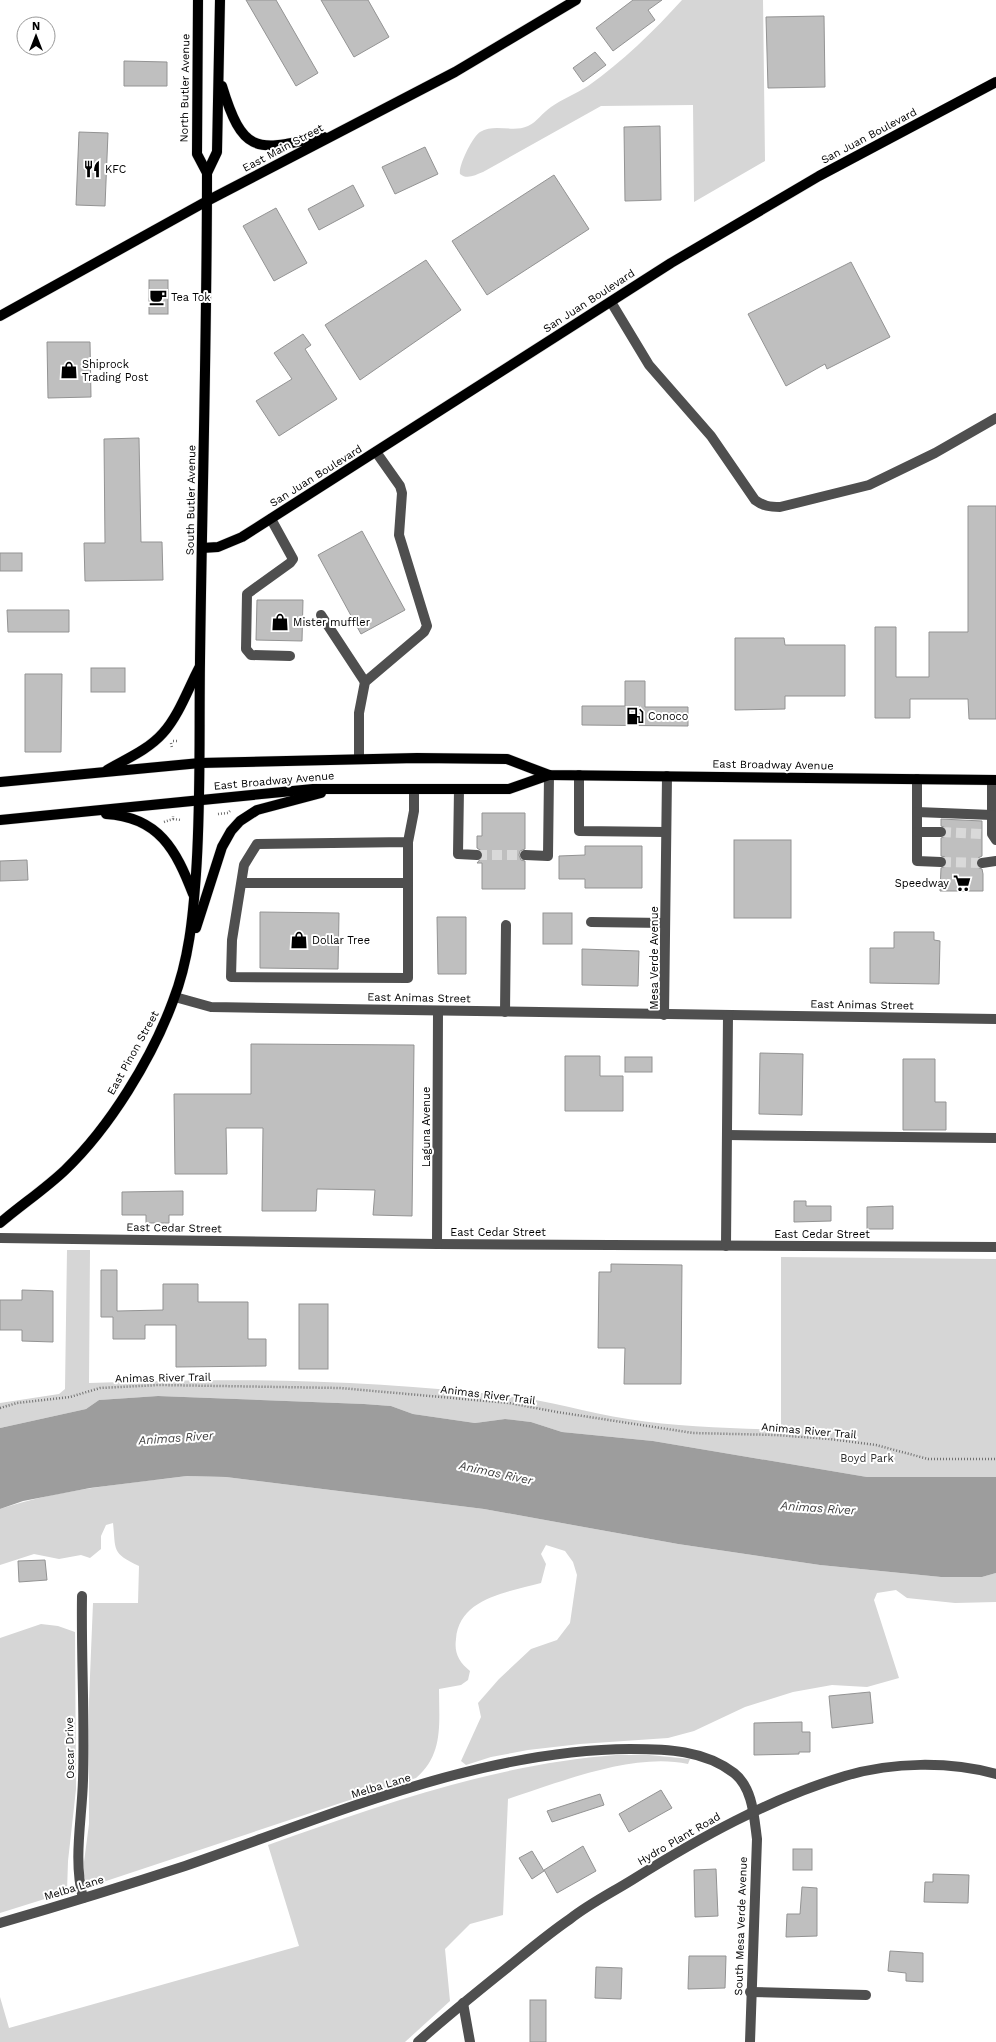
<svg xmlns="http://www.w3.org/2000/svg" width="996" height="2042" viewBox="0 0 996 2042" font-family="'Work Sans',sans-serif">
  <rect width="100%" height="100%" fill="#fff"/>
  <g fill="#d6d6d6">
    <path d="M682,0H763L765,161L694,202L693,105L601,106L483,172C475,175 467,180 460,174C458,166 473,136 480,132C495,123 513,133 528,126C537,122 542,113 551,107C562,99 576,94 588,86C622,62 654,31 682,0Z"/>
    <path d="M67,1250H90L89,1383C229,1377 369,1380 508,1396C548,1400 588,1413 628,1419C679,1427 730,1428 781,1430V1257L996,1259V1477H867L653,1441L562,1432L531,1422L505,1419L475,1423L413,1414L391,1406L364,1404L158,1396L99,1400L86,1409L0,1428V1403L59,1394L65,1389Z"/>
    <path d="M187,1476L226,1477L484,1509L678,1544L820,1565L941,1577H982L996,1573V1602L955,1603L907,1598L896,1590L877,1593L874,1600L899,1678L867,1687L832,1685L793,1692L745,1707L694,1731L668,1738L580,1744L528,1750L491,1757L466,1765L461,1761L481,1717L478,1703L499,1679L531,1649L557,1640L570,1623L577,1575L573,1562L565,1551L546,1545L541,1554L546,1564L541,1583C508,1592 459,1598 456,1639C454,1653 459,1662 470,1671L468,1680L461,1685L439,1689C439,1723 444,1754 416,1778L88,1887L84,1876V1862L89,1824V1700L93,1603H138L139,1566C111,1553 116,1550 113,1523L106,1525L101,1536V1549L90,1558L81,1555L59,1559L34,1554L0,1565V1509C60,1489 124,1484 187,1476Z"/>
    <path d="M41,1624L58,1626L75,1632L76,1789L68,1861L67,1892L0,1913V1638Z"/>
    <path d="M616,1755H649L690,1759L688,1764C634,1752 560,1782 508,1799L503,1915L470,1924L445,1949L450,2001L405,2042H0V1997L9,2028L299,1946L268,1845C380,1805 496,1764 616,1755Z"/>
  </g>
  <path fill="#9d9d9d" d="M158,1396L364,1404L391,1406L413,1414L475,1423L505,1419L531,1422L562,1432L653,1441L867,1477H996V1573L982,1577H941L820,1565L678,1544L484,1509L226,1477L187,1476L90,1488L23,1501L0,1509V1428L86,1409L99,1400Z"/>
  <g fill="#bfbfbf" stroke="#939393">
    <path d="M246,0H276L318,73L296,86Z"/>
    <path d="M321,0H368L389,37L354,57Z"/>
    <path d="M633,0H662L648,10L655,20L613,51L596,28Z"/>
    <path d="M824,16L825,87L768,88L766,17Z"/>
    <path d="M595,52L606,65L583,82L573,68Z"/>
    <path d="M124,61L167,62V86H124Z"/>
    <path d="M660,126L661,200L625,201L624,127Z"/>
    <path d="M79,132L108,133L105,206L76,205Z"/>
    <path d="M425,147L438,174L395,194L382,167Z"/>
    <path d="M554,175L589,229L487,295L452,241Z"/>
    <path d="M353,185L364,206L319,230L308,209Z"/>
    <path d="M276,208L307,263L274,281L243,226Z"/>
    <path d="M426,260L461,310L360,380L325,325Z"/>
    <path d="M851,262L890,337L827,369L825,364L786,386L748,314Z"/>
    <rect x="149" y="280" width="19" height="34"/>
    <path d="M303,334L311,345L305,349L337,399L279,436L256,401L292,379L274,353Z"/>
    <path d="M47,342H90L91,397L48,398Z"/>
    <path d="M139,438L141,542H162L163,580L85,581L84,543H105L104,439Z"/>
    <path d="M968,506H996V719H969L968,699H910V718H875V627H896V677H929V632H968Z"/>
    <path d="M362,531L405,610L361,634L318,555Z"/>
    <rect x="0" y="553" width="22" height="18"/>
    <path d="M257,600H303L302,641L256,640Z"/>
    <path d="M7,610H69V632H8Z"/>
    <path d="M735,638H784L785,645H845V696H785V709L735,710Z"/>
    <rect x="91" y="668" width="34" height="24"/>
    <path d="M25,674H62L61,752H25Z"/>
    <path d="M625,681H645V707H688V726L582,725V706H625Z"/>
    <path d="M482,813H525V849L520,851L519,855L521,860L525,861V889H482V863H477L483,856V852L477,848V836H482Z"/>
    <path d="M941,819L982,821V856L978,858L976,864L977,867L982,869L983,874V891H940L941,868L946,866L947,862L945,857L941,856V838L946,836L947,832L946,828L941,826Z"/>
    <rect x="734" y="840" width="57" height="78"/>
    <path d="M585,846H642V888H585V879H559V856L585,855Z"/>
    <path d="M27,860L28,880L0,881V861Z"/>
    <path d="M260,912L339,913L338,969L260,968Z"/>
    <rect x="543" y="913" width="29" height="31"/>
    <path d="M437,917H466V974H438Z"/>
    <path d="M894,932H934V940L940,941L939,984L870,983V948H894Z"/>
    <path d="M582,949L639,951L638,986L582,985Z"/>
    <path d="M251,1044L414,1045L412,1216L373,1215L375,1190L317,1189L316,1211H262L263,1128H226L227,1174H175L174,1094H251Z"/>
    <path d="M760,1053L803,1054L802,1115L759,1114Z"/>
    <path d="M565,1056H600V1076H623V1111H565Z"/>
    <rect x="625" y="1057" width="27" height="15"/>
    <path d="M903,1059H935V1102H946V1130H903Z"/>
    <path d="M183,1191V1215H169V1223H146V1215H122V1192Z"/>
    <path d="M794,1201H806V1206H831V1221L794,1222Z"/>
    <path d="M893,1206V1229H867V1207Z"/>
    <path d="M611,1264L682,1265L681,1384H624L625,1348H598L599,1272H611Z"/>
    <path d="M101,1270H117V1311L163,1310V1284H198V1302H248V1339H266V1366L176,1367V1325H145V1339H113V1317H101Z"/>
    <path d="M22,1290L53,1291V1342L22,1341V1330H0V1300H22Z"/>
    <rect x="299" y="1304" width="29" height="65"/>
    <path d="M45,1560L47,1580L19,1582L18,1561Z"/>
    <path d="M870,1692L873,1723L832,1728L829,1696Z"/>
    <path d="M802,1722V1732H810V1752H799V1754L754,1755V1723Z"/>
    <path d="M661,1790L672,1808L629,1832L619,1814Z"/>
    <path d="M600,1794L604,1805L552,1822L547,1811Z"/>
    <path d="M583,1846L596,1871L557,1893L544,1870Z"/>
    <rect x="793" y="1849" width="19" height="21"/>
    <path d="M532,1851L544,1871L532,1879L519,1858Z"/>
    <path d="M716,1869L718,1916L695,1917L694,1870Z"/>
    <path d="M933,1874L969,1875L968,1903L924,1902L925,1882H933Z"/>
    <path d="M802,1887L817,1888V1936L786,1937L787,1914H800Z"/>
    <path d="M890,1951L923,1953V1982L906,1981V1973L888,1971Z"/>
    <path d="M689,1956H726L725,1988L688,1989Z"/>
    <path d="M596,1967L622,1968L621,1999L595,1998Z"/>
    <rect x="530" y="2000" width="16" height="42"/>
  </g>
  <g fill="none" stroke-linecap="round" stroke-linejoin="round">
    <g stroke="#d9d9d9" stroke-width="10" stroke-dasharray="10 5" stroke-linecap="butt">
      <path d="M941,832L982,834"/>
      <path d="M477,855H525"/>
      <path d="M941,862L982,863"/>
    </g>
    <g stroke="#dbdbdb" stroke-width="11">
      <g id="major">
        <path d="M198,0L197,154L207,173"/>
        <path d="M222,86C244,159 259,149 324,137"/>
        <path d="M0,316L207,201L455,72L576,0"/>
        <path d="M202,548L218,547L242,537L671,263L819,176L996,82"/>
        <path d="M107,770C126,759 148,750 163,733C179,715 188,689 199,668"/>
        <path d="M0,782L200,763L417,758L507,759L549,775L996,780"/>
        <path d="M106,814C159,817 176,850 193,894"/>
        <path d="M0,820L313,789H509L549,775"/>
        <path d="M196,928L222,847L231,831L240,821L257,810L321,793"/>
        <path d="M0,1223C21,1205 45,1189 65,1170C110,1127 152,1058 173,1001C189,960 193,917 196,874C201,803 199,732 200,661C202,499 207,336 207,173L217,152L220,0"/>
      </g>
    </g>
    <g stroke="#717171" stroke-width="2.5" stroke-dasharray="1 2" stroke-linecap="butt">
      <path d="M173,741H178"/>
      <path d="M171,743L172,748"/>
      <path d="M218,814L228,813L230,811"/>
      <path d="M173,819L181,820"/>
      <path d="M164,822L173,819V816"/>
      <path d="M0,1408L17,1403L70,1397L100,1388L159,1385L340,1388L509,1403L557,1412L693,1433L776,1435L830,1439L876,1445L928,1459H996"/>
    </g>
    <g stroke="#4f4f4f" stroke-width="10">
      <path d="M611,302L649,365L711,436L755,500C763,506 770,507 780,507L869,485L935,453L996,418"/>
      <path d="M271,519L293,559L290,563L247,594L246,649L251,655L290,656"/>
      <path d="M321,615L365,682"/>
      <path d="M359,759V713L365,682L424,632L427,626L399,535L402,493L400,486L376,452"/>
      <path d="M579,775V831L666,832"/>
      <path d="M917,779V861L941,862"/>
      <path d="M459,789L458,854L477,855"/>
      <path d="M917,812L992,815V780"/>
      <path d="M992,815V834L996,840"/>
      <path d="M917,832H941"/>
      <path d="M408,842V978L231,977L232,940L244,865L257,844L408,842L414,811V789"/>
      <path d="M525,855L548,856L549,775"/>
      <path d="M982,863L996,861"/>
      <path d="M242,883H408"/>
      <path d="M591,922L665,923"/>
      <path d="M175,997L211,1007L996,1019"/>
      <path d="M505,1012L506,925"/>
      <path d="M664,1015L667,776"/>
      <path d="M727,1135L996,1138"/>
      <path d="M0,1238L437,1244L996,1247"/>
      <path d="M437,1244L438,1011"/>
      <path d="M726,1246L728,1015"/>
      <path d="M82,1596C81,1657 85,1719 83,1780C82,1819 73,1860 83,1898"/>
      <path d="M0,1923C62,1905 124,1886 185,1866C327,1817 478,1750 630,1749C667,1749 704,1750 734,1773C753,1788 754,1817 757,1839L750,2042"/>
      <path d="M750,1992L866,1995"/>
      <path d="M463,2003L470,2042"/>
      <path d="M418,2042C447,2016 477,1992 507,1968C528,1951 548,1934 570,1919C589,1904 611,1893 632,1880C699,1838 769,1799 845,1776C892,1762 949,1761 996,1774"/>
    </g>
    <use href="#major" stroke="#000" stroke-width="10"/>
  </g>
  <defs>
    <g id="restaurant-bare" transform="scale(1.38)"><path d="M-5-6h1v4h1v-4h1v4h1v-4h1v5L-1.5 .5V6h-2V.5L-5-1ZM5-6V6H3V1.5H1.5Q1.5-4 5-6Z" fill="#000" stroke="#fff" stroke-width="2.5" paint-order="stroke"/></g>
    <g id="cafe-bare" transform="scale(1.38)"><path d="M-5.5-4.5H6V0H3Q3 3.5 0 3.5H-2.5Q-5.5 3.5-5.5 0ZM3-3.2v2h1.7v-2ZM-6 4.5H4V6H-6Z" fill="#000" stroke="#fff" stroke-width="2.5" paint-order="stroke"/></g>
    <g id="shop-bare" transform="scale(1.38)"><path d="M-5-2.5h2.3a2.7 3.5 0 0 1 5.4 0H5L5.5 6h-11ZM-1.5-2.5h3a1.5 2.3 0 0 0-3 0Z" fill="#000" stroke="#fff" stroke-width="2.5" paint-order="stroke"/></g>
    <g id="fuel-bare" transform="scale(1.38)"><path d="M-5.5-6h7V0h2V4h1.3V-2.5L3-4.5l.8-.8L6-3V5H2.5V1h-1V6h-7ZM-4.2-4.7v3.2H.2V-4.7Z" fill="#000" stroke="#fff" stroke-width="2.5" paint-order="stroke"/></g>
    <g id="supermarket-bare" transform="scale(1.38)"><path d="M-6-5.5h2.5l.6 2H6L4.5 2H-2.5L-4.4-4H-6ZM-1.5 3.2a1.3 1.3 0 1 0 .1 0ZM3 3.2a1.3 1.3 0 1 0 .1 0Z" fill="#000" stroke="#fff" stroke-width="2.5" paint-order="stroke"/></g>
  </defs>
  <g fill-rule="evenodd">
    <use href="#restaurant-bare" x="92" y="169"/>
    <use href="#cafe-bare" x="158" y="297"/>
    <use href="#shop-bare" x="69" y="370"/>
    <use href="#shop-bare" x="280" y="622"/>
    <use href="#fuel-bare" x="635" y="716"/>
    <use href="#supermarket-bare" x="962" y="883"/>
    <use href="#shop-bare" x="299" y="940"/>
  </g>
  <g text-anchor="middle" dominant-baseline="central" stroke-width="4" stroke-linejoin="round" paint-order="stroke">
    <g font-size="11" fill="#000" stroke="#fff">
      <text transform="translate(185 88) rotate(-89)">North Butler Avenue</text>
      <text transform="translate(869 136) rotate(-28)">San Juan Boulevard</text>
      <text transform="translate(283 148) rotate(-28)">East Main Street</text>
      <text transform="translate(589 301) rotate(-33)">San Juan Boulevard</text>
      <text transform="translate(316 476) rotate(-32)">San Juan Boulevard</text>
      <text transform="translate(191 500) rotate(-89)">South Butler Avenue</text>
      <text transform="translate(773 765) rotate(1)">East Broadway Avenue</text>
      <text transform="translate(274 781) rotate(-5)">East Broadway Avenue</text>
      <text transform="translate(654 958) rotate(-90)">Mesa Verde Avenue</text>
      <text transform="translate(419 998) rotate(1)">East Animas Street</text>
      <text transform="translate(862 1005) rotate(1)">East Animas Street</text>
      <text transform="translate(133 1053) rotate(-61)">East Pinon Street</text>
      <text transform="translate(426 1127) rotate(-90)">Laguna Avenue</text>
      <text transform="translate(174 1228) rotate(1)">East Cedar Street</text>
      <text x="498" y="1232">East Cedar Street</text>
      <text x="822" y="1234">East Cedar Street</text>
      <text transform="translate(163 1378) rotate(-1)">Animas River Trail</text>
      <text transform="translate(488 1395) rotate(7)">Animas River Trail</text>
      <text transform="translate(809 1431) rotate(5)">Animas River Trail</text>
      <text transform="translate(70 1748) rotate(-91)">Oscar Drive</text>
      <text transform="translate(381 1786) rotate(-17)">Melba Lane</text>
      <text transform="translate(679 1839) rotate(-30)">Hydro Plant Road</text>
      <text transform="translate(74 1888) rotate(-17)">Melba Lane</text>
      <text transform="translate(741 1926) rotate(-88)">South Mesa Verde Avenue</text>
    </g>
    <g font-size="11" fill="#000" stroke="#fff" text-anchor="start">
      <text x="105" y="169">KFC</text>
      <text x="171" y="297">Tea Tok</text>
      <text x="82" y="364">Shiprock<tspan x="82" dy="13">Trading Post</tspan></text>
      <text x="293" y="622">Mister muffler</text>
      <text x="648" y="716">Conoco</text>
      <text x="949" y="883" text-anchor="end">Speedway</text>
      <text x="312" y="940">Dollar Tree</text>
    </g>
    <g font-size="11" fill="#2d2d2d" stroke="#fff">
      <text x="867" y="1458">Boyd Park</text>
    </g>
    <g font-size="12" font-style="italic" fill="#3e3e3e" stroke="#fff">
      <text transform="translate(176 1438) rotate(-4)">Animas River</text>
      <text transform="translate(496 1473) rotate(12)">Animas River</text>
      <text transform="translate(818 1508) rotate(4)">Animas River</text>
    </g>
  </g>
  <g transform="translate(36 36)"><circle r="19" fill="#ffffff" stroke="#999999"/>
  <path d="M0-3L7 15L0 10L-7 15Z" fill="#000000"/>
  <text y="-6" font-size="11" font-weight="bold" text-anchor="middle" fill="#000000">N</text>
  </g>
</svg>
